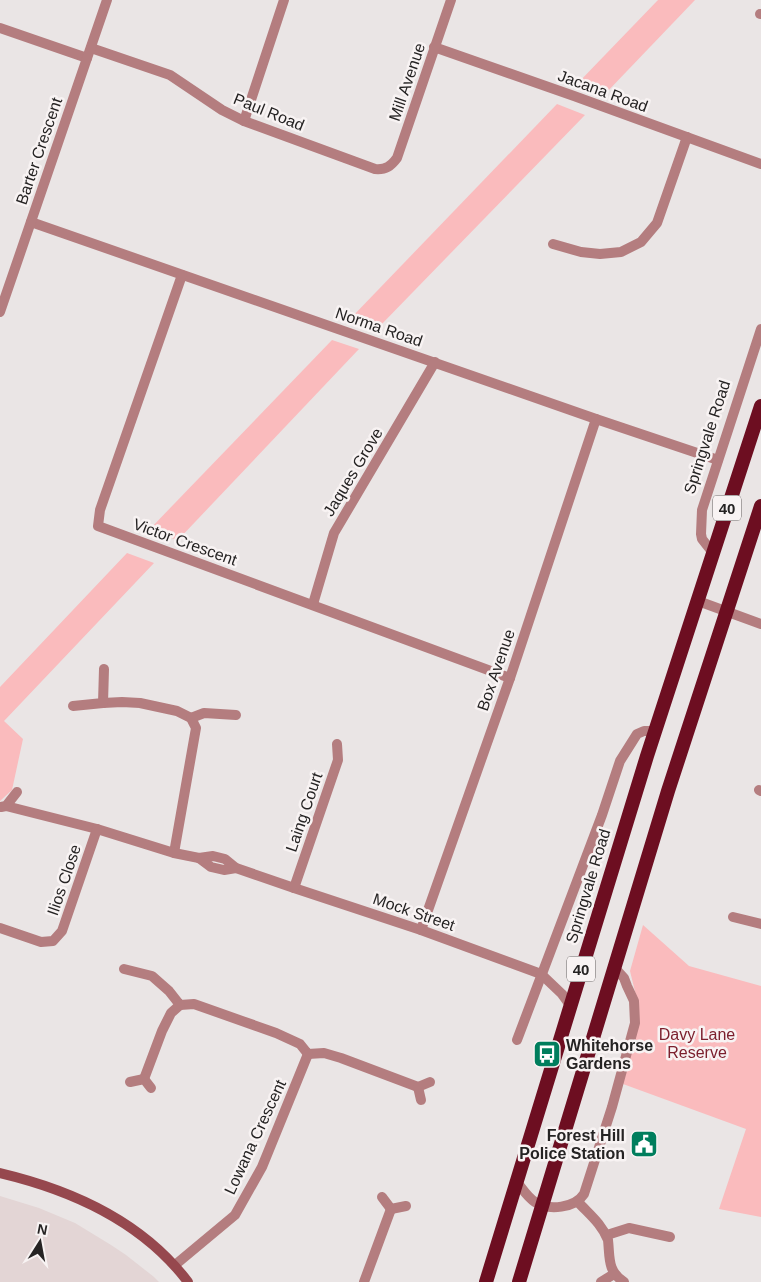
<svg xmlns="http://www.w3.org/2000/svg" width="761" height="1282" viewBox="0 0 761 1282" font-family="Helvetica,sans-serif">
  <rect width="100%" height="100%" fill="#eae5e5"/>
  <path fill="#e3d5d5" d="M0,1196L39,1208L75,1223L111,1245L126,1255L154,1277L159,1282H0Z"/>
  <g fill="#fabbbd">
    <path d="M658,0H695L605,94L577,84Z"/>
    <path d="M557,104L585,115L379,327L351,318Z"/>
    <path d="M332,340L359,349L178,540L148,531Z"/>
    <path d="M127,553L154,563L4,721L23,739L12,790L0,801V687Z"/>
    <path d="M643,925L689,966L761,986V1217L719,1209L746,1129L623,1084L639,1008L630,971Z"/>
  </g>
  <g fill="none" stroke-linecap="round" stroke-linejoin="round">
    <g stroke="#b47d7f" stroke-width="10">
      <path d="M760,14H761"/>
      <path d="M0,28L87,58"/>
      <path d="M434,47L574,96L761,164"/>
      <path d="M91,48L170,75L222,110L244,121L375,169C386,170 391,166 397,158L451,0"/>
      <path d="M244,121L284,0"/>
      <path d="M31,222L596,419L718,460"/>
      <path d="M553,244L581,252L600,254L621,252L641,242L657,223L687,137"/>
      <path d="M182,275L100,510L98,526L510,678"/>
      <path d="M0,312L107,0"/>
      <path d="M713,553L702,539L701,534L702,510L761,329"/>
      <path d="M698,601L761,624"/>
      <path d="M313,604L334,533L435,362"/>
      <path d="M103,703L122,702L140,703L177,711L191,718L196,728L174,853"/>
      <path d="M73,706L103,703L104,669"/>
      <path d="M191,718L204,713L236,715"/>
      <path d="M759,790L761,791"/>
      <path d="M6,806L97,829L174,853L199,858L213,856L225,859L236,868L294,888L421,930L541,974L562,994L570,1005"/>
      <path d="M1,807L6,806L17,792"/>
      <path d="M199,858L211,867L224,870L236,868"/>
      <path d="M294,888L338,760L337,744"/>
      <path d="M733,917L761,924"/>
      <path d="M0,928L41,942L53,941L62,931L97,829"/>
      <path d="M421,930L510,678L596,419"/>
      <path d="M124,969L152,976L169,991L180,1005L194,1004L276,1033L300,1044L308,1054L324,1053L341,1058L418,1087"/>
      <path d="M517,1040L602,815L620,761L637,734L644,731H655"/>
      <path d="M144,1079L162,1031L171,1013L180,1005"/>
      <path d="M130,1082L144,1079L151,1088"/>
      <path d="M421,1100L418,1087L430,1082"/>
      <path d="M516,1181C522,1188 527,1197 535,1202C549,1211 575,1208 584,1194L612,1107L635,1023L634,1001L627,986L624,978L614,967"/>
      <path d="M382,1197L391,1209L406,1206"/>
      <path d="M578,1202C589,1214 602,1224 608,1240C610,1257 607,1271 624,1282"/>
      <path d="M607,1235L629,1228L670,1237"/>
      <path d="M175,1265L235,1215L262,1167L308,1054"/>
      <path d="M364,1282L391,1209"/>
      <path d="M601,1282L614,1274"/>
    </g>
    <path stroke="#96484e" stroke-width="10" d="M0,1173C72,1190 143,1222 188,1282"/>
    <g stroke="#6d0e21" stroke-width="14">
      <path d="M486,1282L647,756L761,406"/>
      <path d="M519,1282L668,791L761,506"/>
    </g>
  </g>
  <defs>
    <g id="bus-square" transform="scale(1.4375)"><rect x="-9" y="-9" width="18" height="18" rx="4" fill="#007e5d" stroke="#f8f3f3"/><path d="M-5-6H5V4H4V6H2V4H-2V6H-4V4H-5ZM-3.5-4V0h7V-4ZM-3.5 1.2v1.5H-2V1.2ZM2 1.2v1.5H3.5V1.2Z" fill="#fff"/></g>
    <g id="civic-square" transform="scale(1.4375)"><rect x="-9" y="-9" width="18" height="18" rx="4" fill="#007e5d" stroke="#f8f3f3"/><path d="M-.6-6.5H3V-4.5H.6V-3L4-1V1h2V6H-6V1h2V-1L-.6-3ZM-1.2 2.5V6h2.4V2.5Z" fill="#fff"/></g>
  </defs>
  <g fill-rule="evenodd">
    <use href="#bus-square" x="547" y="1054"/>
    <use href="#civic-square" x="644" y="1144"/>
  </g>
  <g text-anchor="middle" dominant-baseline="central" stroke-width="5" stroke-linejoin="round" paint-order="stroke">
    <g fill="#f8f3f3" stroke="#646161" stroke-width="1">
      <rect x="713" y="495.5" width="28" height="25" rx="4"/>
      <rect x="567" y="956.5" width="28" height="25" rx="4"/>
    </g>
    <g font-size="15" font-weight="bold" fill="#252323">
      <text x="727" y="508">40</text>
      <text x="581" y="969">40</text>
    </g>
    <g font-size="16" fill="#252323" stroke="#f8f3f3">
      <text transform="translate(407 82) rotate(-71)">Mill Avenue</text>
      <text transform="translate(603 91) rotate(20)">Jacana Road</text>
      <text transform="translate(269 112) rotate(22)">Paul Road</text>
      <text transform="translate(39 151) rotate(-71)">Barter Crescent</text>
      <text transform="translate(379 327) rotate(19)">Norma Road</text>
      <text transform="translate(707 437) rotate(-72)">Springvale Road</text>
      <text transform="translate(353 472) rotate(-59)">Jaques Grove</text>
      <text transform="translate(185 542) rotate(20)">Victor Crescent</text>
      <text transform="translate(496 670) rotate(-71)">Box Avenue</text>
      <text transform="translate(304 812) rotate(-71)">Laing Court</text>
      <text transform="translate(64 880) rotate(-71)">Ilios Close</text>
      <text transform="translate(588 886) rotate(-73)">Springvale Road</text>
      <text transform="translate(414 912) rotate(19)">Mock Street</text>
      <text transform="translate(255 1137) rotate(-65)">Lowana Crescent</text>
    </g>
    <g font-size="16" fill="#7c202e" stroke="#f8f3f3">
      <text x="697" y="1034">Davy Lane<tspan x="697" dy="18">Reserve</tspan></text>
    </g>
    <g font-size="16" font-weight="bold" fill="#252323" stroke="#f8f3f3" text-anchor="start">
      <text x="566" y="1045">Whitehorse<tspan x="566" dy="18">Gardens</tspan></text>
      <text x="625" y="1135" text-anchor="end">Forest Hill<tspan x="625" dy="18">Police Station</tspan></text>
    </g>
  </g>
  <g transform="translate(40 1242) rotate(11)" stroke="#f8f3f3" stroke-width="4" paint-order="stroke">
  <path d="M0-4L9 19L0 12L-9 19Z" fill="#252323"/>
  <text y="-8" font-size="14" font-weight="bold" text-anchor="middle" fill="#252323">N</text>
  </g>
</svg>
